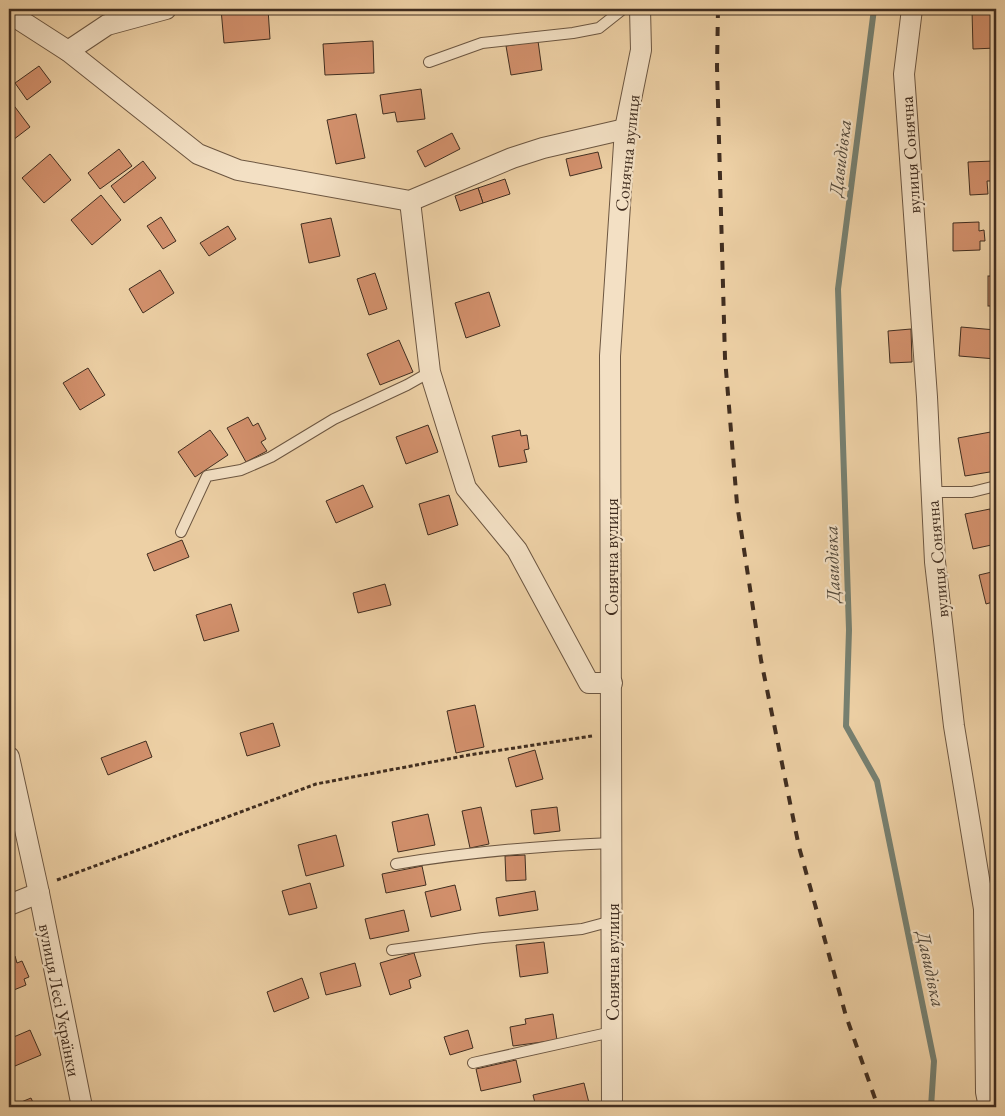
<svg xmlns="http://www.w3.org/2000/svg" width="1005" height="1116" viewBox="0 0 1005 1116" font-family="'EB Garamond',serif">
  <rect width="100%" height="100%" fill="#edd0a5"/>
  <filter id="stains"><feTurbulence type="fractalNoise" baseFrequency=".004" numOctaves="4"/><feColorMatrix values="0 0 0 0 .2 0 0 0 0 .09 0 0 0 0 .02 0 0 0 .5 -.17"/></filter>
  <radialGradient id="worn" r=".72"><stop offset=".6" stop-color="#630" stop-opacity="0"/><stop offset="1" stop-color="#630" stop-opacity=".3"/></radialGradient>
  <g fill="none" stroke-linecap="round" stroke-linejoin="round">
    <path stroke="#768071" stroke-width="6" d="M874,9L838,289L849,630L846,726L877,781L934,1061L931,1107"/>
  </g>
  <g fill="#d2906c" stroke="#412e20">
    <path d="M221,9H268L270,39L224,43Z"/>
    <path d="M996,9V48L973,49L972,10Z"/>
    <path d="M373,41L374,73L325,75L323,44Z"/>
    <path d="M538,41L542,70L511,75L506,46Z"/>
    <path d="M39,66L51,82L27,100L15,83Z"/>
    <path d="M421,89L425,119L397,122L395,112L383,114L380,95Z"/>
    <path d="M12,103L30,127L9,143V105Z"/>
    <path d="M356,114L365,158L336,164L327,120Z"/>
    <path d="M452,133L460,149L425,167L417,151Z"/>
    <path d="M119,149L132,166L100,189L88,173Z"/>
    <path d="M598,152L602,168L570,176L566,159Z"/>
    <path d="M50,154L71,180L44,203L22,178Z"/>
    <path d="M143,161L156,178L124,203L111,186Z"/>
    <path d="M994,161L995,181H987L988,194L970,195L968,162Z"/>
    <path d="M505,179L510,194L483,203L478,188Z"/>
    <path d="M478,188L483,203L460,211L455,196Z"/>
    <path d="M101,195L121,220L92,245L71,220Z"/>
    <path d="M161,217L176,241L163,249L147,226Z"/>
    <path d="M331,218L340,256L309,263L301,224Z"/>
    <path d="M979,222V231L984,230L985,241H980V250L953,251V223Z"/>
    <path d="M228,226L236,239L209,256L200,243Z"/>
    <path d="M160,270L174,293L143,313L129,289Z"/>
    <path d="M375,273L387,309L369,315L357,279Z"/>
    <rect x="988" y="276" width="8" height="30"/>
    <path d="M489,292L500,326L466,338L455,303Z"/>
    <path d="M961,327L996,330V359L959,356Z"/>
    <path d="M911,329L912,362L890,363L888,331Z"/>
    <path d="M399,340L413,372L380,385L367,354Z"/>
    <path d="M88,368L105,395L80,410L63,383Z"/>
    <path d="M248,417L253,426L258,423L266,439L261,442L267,451L246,462L227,428Z"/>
    <path d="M428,425L438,452L406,464L396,437Z"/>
    <path d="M210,430L228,455L195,477L178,452Z"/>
    <path d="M520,430L521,436L527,435L529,449L524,450L527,462L499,467L492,436Z"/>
    <path d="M996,431V471L965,476L958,438Z"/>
    <path d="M363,485L373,507L336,523L326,501Z"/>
    <path d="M449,495L458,525L428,535L419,504Z"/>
    <path d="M990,509L991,515L996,514V544L973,549L965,514Z"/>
    <path d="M182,540L189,557L154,571L147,554Z"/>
    <path d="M996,571V601L986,604L979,575Z"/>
    <path d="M385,584L391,605L358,613L353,593Z"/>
    <path d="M231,604L239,631L204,641L196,615Z"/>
    <path d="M475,705L484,747L456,753L447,711Z"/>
    <path d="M273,723L280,746L247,756L240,733Z"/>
    <path d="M146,741L152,757L108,775L101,758Z"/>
    <path d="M535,750L543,779L516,787L508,758Z"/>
    <path d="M481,807L489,844L470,848L462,811Z"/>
    <path d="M557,807L560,831L534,834L531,810Z"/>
    <path d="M428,814L435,845L398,852L392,822Z"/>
    <path d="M336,835L344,866L306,876L298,845Z"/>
    <path d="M525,855L526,880L506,881L505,856Z"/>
    <path d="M422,866L426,885L386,893L382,874Z"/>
    <path d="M9,868L14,885L9,887Z"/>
    <path d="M310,883L317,908L289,915L282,891Z"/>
    <path d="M455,885L461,910L431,917L425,892Z"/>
    <path d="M535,891L538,910L499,916L496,898Z"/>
    <path d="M404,910L409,931L370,939L365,919Z"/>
    <path d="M544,942L548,973L520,977L516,945Z"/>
    <path d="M414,953L421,976L409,980L411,988L390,995L380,963Z"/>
    <path d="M15,956L17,963L22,961L29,977L24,979L26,985L9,992V959Z"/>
    <path d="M355,963L361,986L326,995L320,973Z"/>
    <path d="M302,978L309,998L274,1012L267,992Z"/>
    <path d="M553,1014L557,1040L513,1046L510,1027L526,1024L525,1019Z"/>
    <path d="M30,1030L41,1055L15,1066L9,1051V1039Z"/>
    <path d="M468,1030L473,1048L450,1055L444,1037Z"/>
    <path d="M516,1060L521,1082L481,1091L476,1069Z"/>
    <path d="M584,1083L590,1107H536L533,1095Z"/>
    <path d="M31,1098L35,1107H9Z"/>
  </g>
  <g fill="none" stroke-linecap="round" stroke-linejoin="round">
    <g stroke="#6c5641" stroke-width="12">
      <g id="lane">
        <path d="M429,62L482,43L573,33L599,28L623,9"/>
        <path d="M931,492H972L996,486"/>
        <path d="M181,532L207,476L241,470L271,457L334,419L407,385L430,372"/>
        <path d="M396,864C468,852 539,846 612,843"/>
        <path d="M392,950L483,938L582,929L612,921"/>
        <path d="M473,1063L612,1032"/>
      </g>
    </g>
    <g stroke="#6c5641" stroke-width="22">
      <g id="street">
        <path d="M912,9L904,74L927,397L935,562L954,726L984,909L986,1092L989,1107"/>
        <path d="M9,13L68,51L198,154L238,170L410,201L512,158L543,148L625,129"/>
        <path d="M68,51L107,25L166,9"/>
        <path d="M410,201L430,372L466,488L517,550L589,683H612"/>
        <path d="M9,757L39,893L82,1107"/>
        <path d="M9,905L39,893"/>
        <path d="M612,1107L610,356L625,129L641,50L640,9"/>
      </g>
    </g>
    <path stroke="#412e20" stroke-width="3" stroke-dasharray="4 2.5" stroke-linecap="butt" d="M57,880L316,784L469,755L592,736"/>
    <use href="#lane" stroke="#f3e0c4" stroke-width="10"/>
    <use href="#street" stroke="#f3e0c4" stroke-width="20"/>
    <path stroke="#412e20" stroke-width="4" stroke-dasharray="9 9" stroke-linecap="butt" d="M718,9L717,67L725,358L737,504L761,660L799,847L846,1016L878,1107"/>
  </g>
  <g text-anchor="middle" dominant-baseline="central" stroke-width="4.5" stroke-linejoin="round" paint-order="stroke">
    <g font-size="18" fill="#412e20" stroke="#f3e0c4">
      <text transform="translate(627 153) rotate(-84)">Сонячна вулиця</text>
      <text transform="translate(910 155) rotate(-94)">вулиця Сонячна</text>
      <text transform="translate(611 557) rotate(-90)">Сонячна вулиця</text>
      <text transform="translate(937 559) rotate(-95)">вулиця Сонячна</text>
      <text transform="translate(612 962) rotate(-90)">Сонячна вулиця</text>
      <text transform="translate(60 1000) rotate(79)">вулиця Лесі Українки</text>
    </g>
    <g font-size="19" font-style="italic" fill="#53493b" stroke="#f3e0c4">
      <text transform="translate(840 158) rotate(-83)">Давидівка</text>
      <text transform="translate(832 564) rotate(-92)">Давидівка</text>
      <text transform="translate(931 969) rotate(78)">Давидівка</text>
    </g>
  </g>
  <rect width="1005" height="1116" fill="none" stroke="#edd0a5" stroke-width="30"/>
  <rect x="10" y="10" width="985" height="1096" fill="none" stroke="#412e20" stroke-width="2.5"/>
  <rect x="15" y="15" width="975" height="1086" fill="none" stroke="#412e20"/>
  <rect width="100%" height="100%" filter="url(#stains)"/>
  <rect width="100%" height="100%" fill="url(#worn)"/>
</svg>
